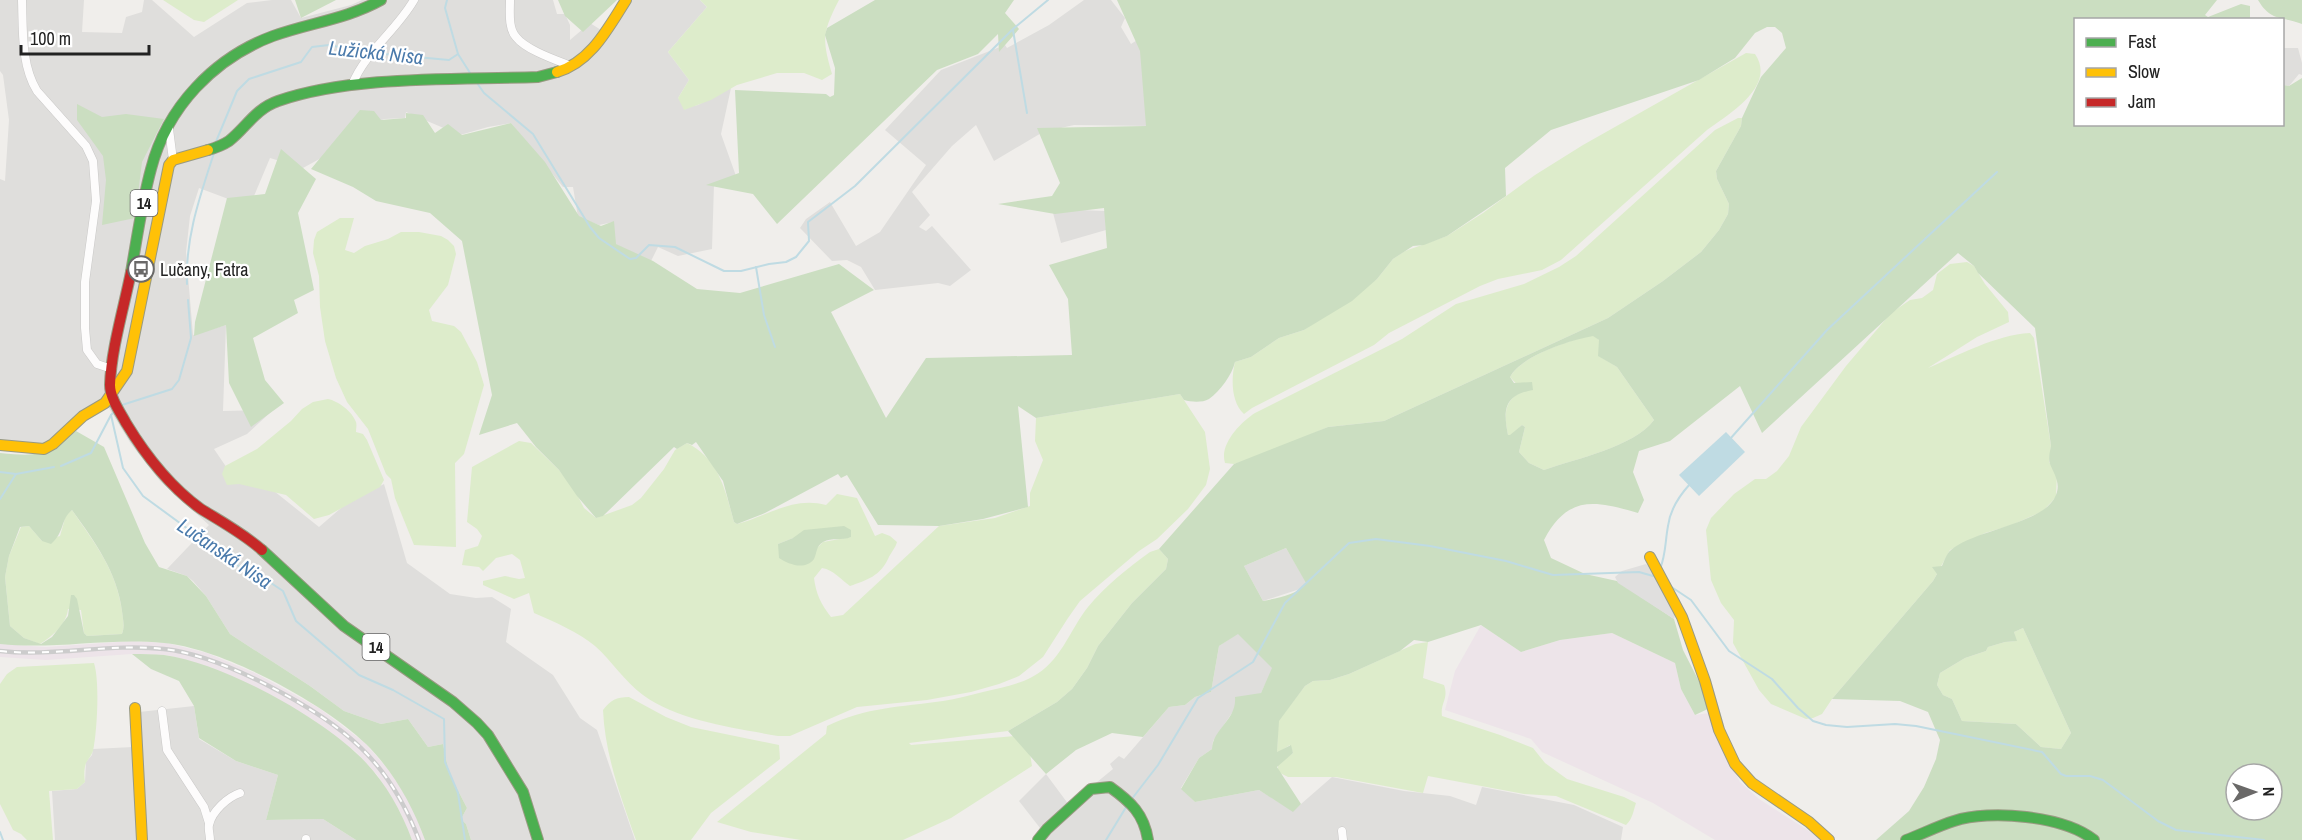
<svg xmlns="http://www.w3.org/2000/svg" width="2302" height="840" viewBox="0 0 2302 840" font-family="'Archivo Narrow',sans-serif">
  <rect width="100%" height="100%" fill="#f0eeeb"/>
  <g fill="#dfdedc">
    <path d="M0,0H84L82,32L122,33L126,17L142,12L144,0H152L194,37L247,3L272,0H291L301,18L351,5L362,0H553L557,14H565L570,25V40L590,23L601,30L621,0H700L707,7L668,52L689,80L678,98L689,107L698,105L731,88L721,134L736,176L714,184L712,249L678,256L658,247L651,261L615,244L613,222L599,225L578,217L573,187H563L511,123L488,127L460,135L406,112L405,118L384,119L346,133L332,152L303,168L270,158L251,203L231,200L199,188L190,216L186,252L193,335L226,325L223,411L273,410L247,434L214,449L229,471L269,487L319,527L348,502L384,484L407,563L450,594L476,598L492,597L511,609L506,642L553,675L580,718L597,730L635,840H471L466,824L461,819L467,808L449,773L443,744L428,747L408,719L381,724L344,711L310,686L230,634L206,596L193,581L187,576L167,569L209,525L160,481L131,444L107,405L43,443L22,447L0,443V179L5,181L9,120L3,75L0,71Z"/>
    <path d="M1084,0H1111L1125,18L1121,27L1131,44L1145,35L1153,126L1074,125L1043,132L994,161L976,125L952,146L912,192L930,215L919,227L926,231L932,226L971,270L950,286L938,283L875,290L861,267L847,260L832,261L800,228L806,219L830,202L856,246L880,232L926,165L885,130L941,70L1005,45L1007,48L1049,25Z"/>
    <path d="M2282,48H2298L2302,63V75L2299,74L2289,86L2283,85Z"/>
    <path d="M1052,209L1105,211L1106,230L1061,243Z"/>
    <path d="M1286,548L1306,582L1303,588L1263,601L1244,566Z"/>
    <path d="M1238,633L1273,668L1261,693L1236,707L1213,741L1212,749L1199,758L1181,788L1195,802L1259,790L1293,811L1332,777L1404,791L1450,796L1476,805L1482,787L1574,805L1623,827L1621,840H1032L1040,828L1019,801L1046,774L1069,805L1113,769L1110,764L1119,756L1124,759L1169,707L1185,705L1195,697L1211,692L1219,646Z"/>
    <path d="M194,706L199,739L236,761L278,775L266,820L323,819L356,840H55L52,791L77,789L85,782L86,762L92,755L93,749L133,747L130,713Z"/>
  </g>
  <g fill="#ede4e9">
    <path d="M1481,625L1521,652L1560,640L1612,633L1675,663L1681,689L1695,715L1709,713L1722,748L1740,782L1759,799L1823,840H1715L1653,803L1542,752L1531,739L1445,710L1455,671Z"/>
    <path d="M132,641L167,643L207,653L257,674L319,708L365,743L388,769L411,804L425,840H412L399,810L378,776L356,752L312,719L228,675L186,660L166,655L132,654L46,660L0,657V644L46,647Z"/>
  </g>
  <g fill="#ddeccb" fill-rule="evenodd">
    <path d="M163,0H238L204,22L194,20Z"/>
    <path d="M700,0H839C822,33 822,39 832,74L822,80L804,73H777L737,85L711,100L684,110L678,98L689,80L668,52L707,7Z"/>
    <path d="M1746,53L1755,54C1777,86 1729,114 1707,130L1561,260L1542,270L1498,279L1480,286L1389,333L1374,345L1252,408L1244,414C1231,402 1231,379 1235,362L1251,357L1279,338L1304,330L1377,279L1393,259L1405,251L1447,236L1483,213L1535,175L1583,145Z"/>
    <path d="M1738,118H1742L1741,126L1716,171L1717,179L1729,204L1728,214L1719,230L1701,252L1663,281L1608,318L1384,421L1328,427L1262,455L1234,464L1225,463C1219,444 1241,422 1255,413L1402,339L1456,304L1524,284L1559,267L1576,256L1715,130Z"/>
    <path d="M340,218H354L345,250L354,253L365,246L388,239L401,232H419L441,236L448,240L454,246L456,254L448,285L429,310L432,321L454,326L461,332L477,362L484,385L464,454L455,463L456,547L414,545L395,498L391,479L386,474L368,429L347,402L336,378L325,341L320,307L319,276L313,253L314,240L317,232Z"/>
    <path d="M1967,262L1974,266L1985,284L2008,312L2009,322L1977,337L1928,368C1960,355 1995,335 2030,333L2034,338L2051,446L2049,462L2057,474L2056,497L2043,511L2012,525L1985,533L1950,550L1933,581L1832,699L1822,714L1813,718L1806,719L1771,704L1759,690L1733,643L1734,620L1721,603L1711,580L1706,530L1711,518L1734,494L1755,479H1766L1777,471L1789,456L1801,427L1846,366L1891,313L1910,300L1922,298L1933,290L1937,274L1950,264Z"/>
    <path d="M1593,335L1599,340V356L1617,367L1654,420C1634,447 1575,459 1544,470L1529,463L1519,452L1525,427L1522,425L1510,436L1508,435C1504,416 1503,400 1523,391L1510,377C1521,356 1570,340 1593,335Z"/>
    <path d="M1180,394L1205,432L1210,469L1206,485L1188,509L1157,539L1139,551L1080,601L1068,618L1043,657L1019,676L999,684L971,692L927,700L857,707L790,736H778C735,728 678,721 643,695C624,681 612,661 595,646C580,633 553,621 534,613L529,593L514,599L483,585V581L505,576L519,579L525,578L520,560L512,554L496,558L483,571L479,567L462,565L465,550L478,546L482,536L477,529L467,522L472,467L519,441L531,443L559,470L574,489L584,508L596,518L632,505L641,498L664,469L675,450L687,443C719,459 725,489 734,522L737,524C768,516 793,496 826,505L837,494L857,498L875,536L882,533L890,536L897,542C895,549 891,552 888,559C880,576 867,580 850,586C840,579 834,570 822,568L814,578C816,594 821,604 831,617L843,615L939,526L995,518L1030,506V493L1043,460L1035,441L1036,418ZM851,537L823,542L816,549L778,544L793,538Z"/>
    <path d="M328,399C338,401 352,411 356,422C357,425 356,429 356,432L363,434L367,440L384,480L380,487L329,515L314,519L286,495L239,484L227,485L222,474L225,466L257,449L291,421L302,409L313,402Z"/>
    <path d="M72,510C95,544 116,569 122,611C123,620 125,626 122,634L87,636L84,633L81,610L68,609C67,623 52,637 40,644L24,638L10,626L5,577L9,556L21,527L29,526L42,541L60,536L66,515Z"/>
    <path d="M1159,549L1168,559L1166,569L1132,603L1098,646L1087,668L1072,689L1057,702L1008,731L909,743L911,745L1027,735L1032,766L951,818L903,840H801L751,832L717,822L826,734L827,726C866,707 901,707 943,701C956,699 970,695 983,692C999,688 1017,685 1032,677C1061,662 1069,631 1088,607C1106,585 1128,568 1150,552Z"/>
    <path d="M2023,628L2071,733L2061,749L2041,747L2016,724L1962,721L1952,699L1943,695L1937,685L1940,673L1965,658L1986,651L1988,647L2005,642L2016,641L2014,632Z"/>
    <path d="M1428,642L1423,678L1444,685C1449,699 1440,703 1442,716L1500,735L1533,748L1545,763L1567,779L1624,797L1636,803C1633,812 1633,818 1626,825L1556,796L1524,794L1428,776L1423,793L1336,777H1288L1278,772V764L1293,753L1290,745L1277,753L1278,721L1305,686L1313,681L1330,680L1349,674L1415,644Z"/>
    <path d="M94,663C100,682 97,732 93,751C91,756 88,759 86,763C84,769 84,776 85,782L77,789L49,791L53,840H27L21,834L13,830L0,804V684L7,674L17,667Z"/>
    <path d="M629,697L666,717L691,727L779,745L780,759L711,813L691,840H636C621,798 605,755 603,710C611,700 616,697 629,697Z"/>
  </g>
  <g fill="#cbdec1" fill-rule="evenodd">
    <path d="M295,0H336L301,18Z"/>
    <path d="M558,0H617L583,32L565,16Z"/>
    <path d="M875,0H1014L1005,13L1019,29L999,52L998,34L978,54L937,70L777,224L753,194L706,185L739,173L735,90L826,94L830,97L834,95L835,68L825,35L827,28Z"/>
    <path d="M1117,0H2217L2205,15L2208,17L2241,4L2250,6V19L2076,20V124H2282L2283,85L2289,86L2302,78V840H1876L1909,811L1924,787L1936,759L1940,740L1928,712L1900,701L1832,699L1933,581L1937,574L1932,567L1942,566C1944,561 1947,553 1951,550C1976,529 2045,524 2056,495C2061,483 2054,474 2050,464C2048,459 2050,451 2051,446L2035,328L1978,273L1974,266L1958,253L1762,433L1740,386L1670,441L1639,451L1633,472L1644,500L1638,513C1596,501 1568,494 1544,540L1551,558L1585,574L1617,581L1674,619L1683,650L1712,707L1695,715L1681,689L1675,663L1612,633L1560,640L1521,652L1481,625L1428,642L1414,640L1400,651L1349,674L1330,680L1313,681L1305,686L1279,721L1277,752L1291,745L1293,753L1277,767L1301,804L1293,812L1259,790L1195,802L1181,789L1199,758L1212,749C1213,728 1237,720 1235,697L1261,693L1272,668L1238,634L1219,646L1211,692L1195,697L1185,705L1169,707L1143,737L1112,733L1076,750L1046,774L1008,731L1057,702L1072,689L1087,668L1098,646L1132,603L1166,569L1168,559L1159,549L1234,464L1328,427L1384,421L1608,318L1663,281L1701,252L1719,230L1728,214L1729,204L1717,179L1716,171L1741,126L1742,118L1761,77L1786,48L1782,33L1775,27H1767L1755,33L1735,58L1699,80L1551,130L1505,168L1506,196L1447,236L1424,245L1413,246L1393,259L1377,279L1352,301L1304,330L1279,338L1251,357L1235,362C1232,375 1220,391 1209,399C1202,403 1191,402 1184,400L1180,394L1036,418L1018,406L1028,507L983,519L939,526L878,525L847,475L841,478L838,474L765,513L737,524L734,522L723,481L696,442L692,445L687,443L677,449L674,447L603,516L596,518L577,496L559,470L536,447L517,423L479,435L492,395L462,241L430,213L376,201L353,187L311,169L360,110L374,111L381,120L406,118V113L423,115L435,133L448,124L462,135L511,123L545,162L579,216L601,226L614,221L616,244L653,261L697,289L740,293L839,264L874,290L831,312L886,418L926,358L1072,355L1068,299L1049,265L1107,248L1104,208L1055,214L998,204L1052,196L1060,183L1037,128L1146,126L1140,51ZM1593,336L1599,340L1598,356L1617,367L1654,420C1634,447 1575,459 1544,470L1529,463L1519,452L1525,427L1522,425L1510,435H1508C1503,410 1504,395 1533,390L1532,382L1514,383L1510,377C1521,356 1570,340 1593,336ZM1286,548L1306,583C1298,595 1277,598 1263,601L1244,566ZM2023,628L2071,733L2061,749L2041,747L2016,724L1962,721L1952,699L1943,695L1937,685L1940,673L1965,658L1986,651L1988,647L2005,642L2017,641L2014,632ZM2236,774H2272V810H2236Z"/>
    <path d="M2258,0H2302V24C2282,16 2271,22 2258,0Z"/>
    <path d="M77,104L102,117L126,114L164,119L142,162L135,218L102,225L106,180L103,156L77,120Z"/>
    <path d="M281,149L316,179L298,213L314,290L294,300L298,313L253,338L265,380L284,403L251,427L229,383L226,325L194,336L195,322L227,198L265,194Z"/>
    <path d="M76,431L104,447L145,543L159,567L187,576L206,596L230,634L310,686L344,711L381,724L408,719L428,747L443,744L449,773L467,808L461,819L466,824L471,840H425C412,804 393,771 366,744C324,703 222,648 164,643C109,637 55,650 0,644V453C42,457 43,455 76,431ZM72,510C95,542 117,572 122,611C123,620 125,626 122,634L87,636L84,633L77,599L74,595H71L68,616L52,637L41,644L24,638L10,626L5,577L9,556L20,527L29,526L42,541L51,544C65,532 60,520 72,510Z"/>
    <path d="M844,526L851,530V537C842,541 832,537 823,542C816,546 817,553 814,559C805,571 788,564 779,558L778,544L793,538L804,530Z"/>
    <path d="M132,654C143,654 154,654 164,655C222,663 313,713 355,752C381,775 400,807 412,840H356L323,819L266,820L278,775L236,761L199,738L194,706L179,681L151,669Z"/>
  </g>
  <path fill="#e0dfde" d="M1646,564L1652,569L1676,612L1674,619L1618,583L1615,577L1622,571Z"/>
  <path fill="#bfdbe3" d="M1726,432L1745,452L1699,496L1679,475Z"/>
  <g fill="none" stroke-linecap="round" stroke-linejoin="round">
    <g stroke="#bfdbe3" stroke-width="2">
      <path d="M1013,30L1027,113"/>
      <path d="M373,53L449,60L458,54L445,8L447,0"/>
      <path d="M458,54L472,76"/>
      <path d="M477,83L484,93L533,134L590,227L599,238L630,259L636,258L649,245L675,247L724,271H741L769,264L786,262L796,257L809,241L808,222L855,186L1013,29L1048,0"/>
      <path d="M215,144L237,91L249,79L301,62L312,47L329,45L368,53"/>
      <path d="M756,267L764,315L775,347"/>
      <path d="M187,284C185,238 200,196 214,153"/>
      <path d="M122,405L172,389L179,380L191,338L188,300"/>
      <path d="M111,415L123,468L143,496L248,573L265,579L283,591L296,621L359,675L393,690L444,719L445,762L458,793L465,840"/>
      <path d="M1730,439L1827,330L1997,172"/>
      <path d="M61,466L91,453L111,415L115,411"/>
      <path d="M0,472L16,474L54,467"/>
      <path d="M0,499L16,474"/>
      <path d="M1660,569C1666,554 1665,542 1668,526C1670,510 1679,496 1690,484"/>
      <path d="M1670,586L1691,600L1729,651L1772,679L1798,708L1813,721L1826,725L1847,727L1895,724L1916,726L2042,752L2061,774L2066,776H2090L2103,780L2158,821L2176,830L2264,840"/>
      <path d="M1131,800L1158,765L1198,698L1253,662L1285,603L1349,543L1376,539L1430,546L1506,561L1553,575L1639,572L1653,576"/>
      <path d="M0,832L3,840"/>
      <path d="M1106,840L1128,804"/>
    </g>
    <g stroke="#c9c8c7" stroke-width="9">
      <g id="street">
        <path d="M22,0C23,30 21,65 37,91L86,146L93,161L96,201L85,282V328L87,350L97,364L112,369"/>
        <path d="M510,0C510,12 508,28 516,37C526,50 556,60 571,66"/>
        <path d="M352,85C366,51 396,31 414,0"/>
        <path d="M169,129L173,160"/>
        <path d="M162,711L167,750L204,807L209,823"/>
        <path d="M1342,831L1343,840"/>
        <path d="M210,840C210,835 208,829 209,825C212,811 228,797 240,793"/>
        <path d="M306,840V839"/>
      </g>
    </g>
    <g stroke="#999a82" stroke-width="12">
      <g id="fast">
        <path d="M208,150C215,148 223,145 229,141C246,128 255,109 278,101C353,75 458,80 538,77L557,72"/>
        <path d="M131,272C137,238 142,202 151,169C167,107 214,58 273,36C309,23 347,19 381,0"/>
        <path d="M262,550L344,626L453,702L477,723L488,735L523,792L538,840"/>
        <path d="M1038,840L1047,829L1091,789L1110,787C1131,802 1144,814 1148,840"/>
        <path d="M1906,840C1922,834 1938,826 1954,821C1990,809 2064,816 2094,840"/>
      </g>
    </g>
    <g stroke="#999a82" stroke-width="12">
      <g id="slow">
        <path d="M557,72C591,62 608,28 626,0"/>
        <path d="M0,445L44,449L53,444L83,416L105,403L127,371L169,165L173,160L208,150"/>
        <path d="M1650,557L1682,617L1705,681L1719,730L1735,764L1752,783L1809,822L1829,840"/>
        <path d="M135,708L142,840"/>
      </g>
    </g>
    <g stroke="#999a82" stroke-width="12">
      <path id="jam" d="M131,272C124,307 111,350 110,385C110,398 120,412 126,423C146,456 169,486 201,509C222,522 244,534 262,550"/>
    </g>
    <use href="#street" stroke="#fdfcfc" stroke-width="8"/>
    <use href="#fast" stroke="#4caf50" stroke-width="10"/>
    <use href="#slow" stroke="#ffc107" stroke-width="10"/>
    <use href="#jam" stroke="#c62828" stroke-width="10"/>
    <g stroke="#ccc" stroke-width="4.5">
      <path id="rail" d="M0,651C55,657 109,643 164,649C221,655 320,708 361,748C388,774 406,806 419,840"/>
    </g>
    <use href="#rail" stroke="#fff" stroke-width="2" stroke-dasharray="7" stroke-linecap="butt"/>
  </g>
  <defs>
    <g id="bus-ring" transform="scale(1.35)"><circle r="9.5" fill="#fff" stroke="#6a6968" stroke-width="1.5"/><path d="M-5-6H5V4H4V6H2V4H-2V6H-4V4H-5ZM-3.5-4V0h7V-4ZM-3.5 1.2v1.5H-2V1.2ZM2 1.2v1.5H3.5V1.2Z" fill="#6a6968"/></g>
  </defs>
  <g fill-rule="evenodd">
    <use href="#bus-ring" x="141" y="269"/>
  </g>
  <g text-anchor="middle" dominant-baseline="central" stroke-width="4.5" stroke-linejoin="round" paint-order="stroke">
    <g fill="#fff" stroke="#646464" stroke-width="1.5">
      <rect x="130.5" y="190" width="27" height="26" rx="4.5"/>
      <rect x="362.5" y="634" width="27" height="26" rx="4.5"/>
    </g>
    <g font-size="16" font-weight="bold" fill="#222">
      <text x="144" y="203">14</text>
      <text x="376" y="647">14</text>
    </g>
    <g font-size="18" fill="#222" stroke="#fff" text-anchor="start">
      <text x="160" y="269">Lučany, Fatra</text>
    </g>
    <g font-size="20" font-style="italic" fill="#4a7aab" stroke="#fff">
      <text transform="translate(376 52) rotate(6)">Lužická Nisa</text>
      <text transform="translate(225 553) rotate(34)">Lučanská Nisa</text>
    </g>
  </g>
  <rect x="2074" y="18" width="210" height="108" fill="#ffffff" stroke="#a7a7a7" stroke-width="1.5"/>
  <rect x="2086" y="38" width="30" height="9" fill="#4caf50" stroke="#a7a7a7" stroke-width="1.5"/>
  <text x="2128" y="48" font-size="18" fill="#222222">Fast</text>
  <rect x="2086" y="68" width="30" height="9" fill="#ffc107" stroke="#a7a7a7" stroke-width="1.5"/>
  <text x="2128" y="78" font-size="18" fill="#222222">Slow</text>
  <rect x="2086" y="98" width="30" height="9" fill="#c62828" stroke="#a7a7a7" stroke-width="1.5"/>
  <text x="2128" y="108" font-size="18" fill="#222222">Jam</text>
  <g transform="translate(2254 792) rotate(89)"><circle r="28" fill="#ffffff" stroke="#a7a7a7" stroke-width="1.5"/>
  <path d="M0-4.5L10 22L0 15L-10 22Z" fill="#6a6968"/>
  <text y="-9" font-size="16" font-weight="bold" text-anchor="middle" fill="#222222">N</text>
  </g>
  <path d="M21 45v9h128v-9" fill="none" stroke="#222222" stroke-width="3"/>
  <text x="30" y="45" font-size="18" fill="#222222" stroke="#ffffff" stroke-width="4.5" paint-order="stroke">100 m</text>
</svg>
